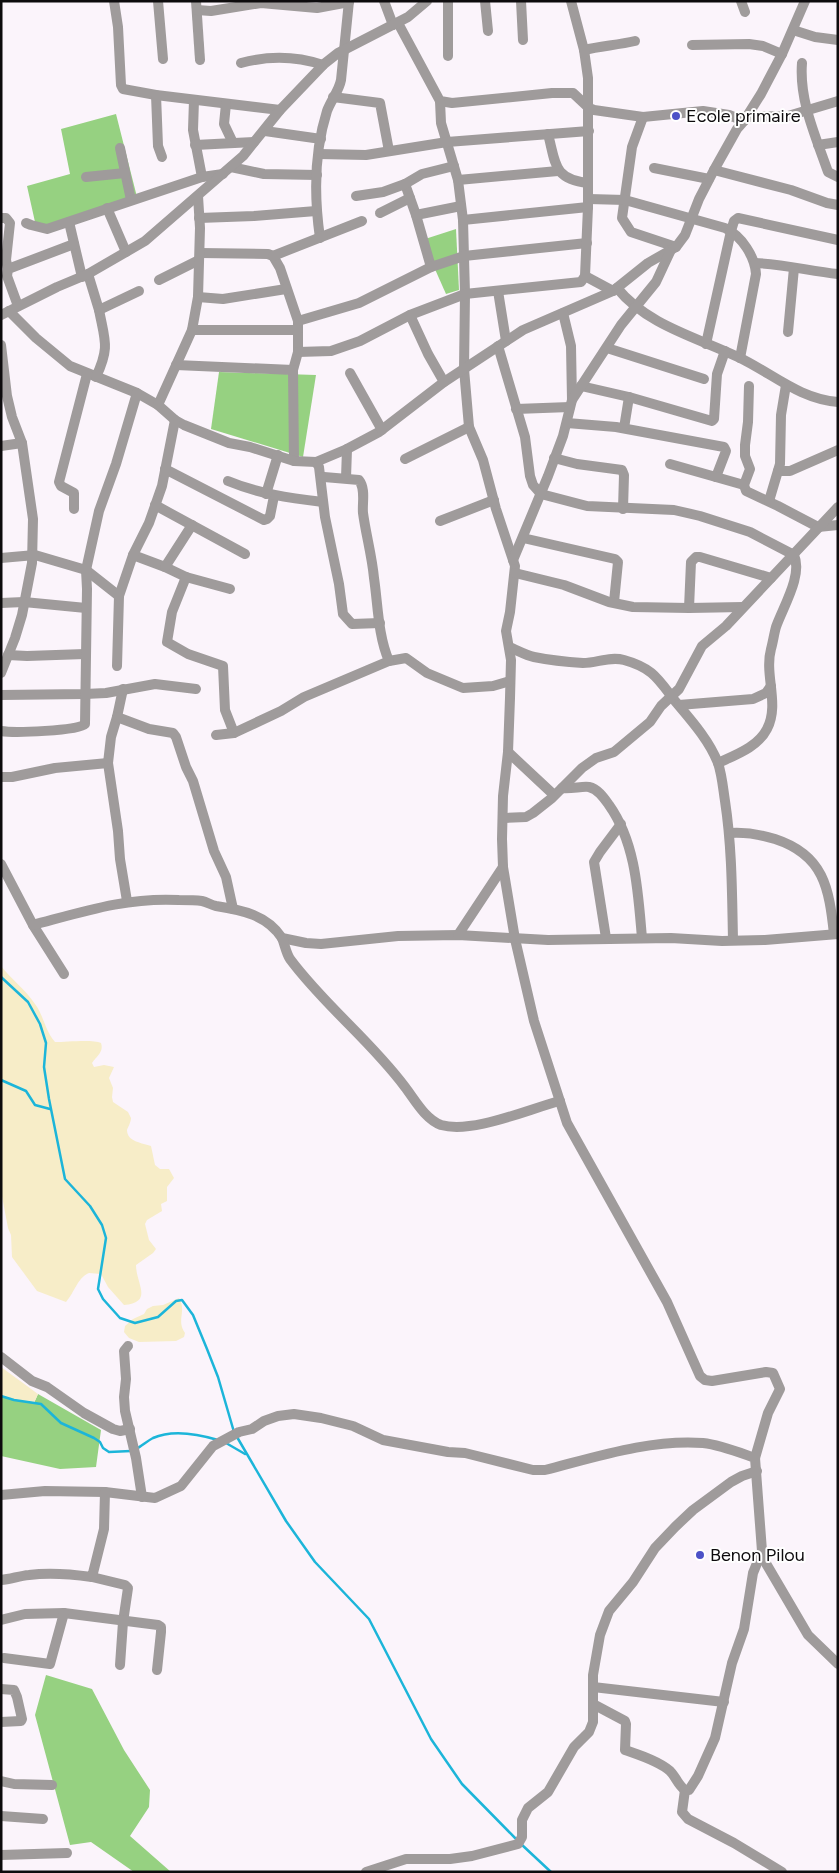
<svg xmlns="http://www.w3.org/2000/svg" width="839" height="1873" viewBox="0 0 839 1873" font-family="Figtree,sans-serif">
  <rect width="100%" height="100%" fill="#fbf4fb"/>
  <g fill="#96d181">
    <path d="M116,114L137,197L37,231L27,186L70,174L61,129Z"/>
    <path d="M456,229L459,290L446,294L422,240Z"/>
    <path d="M219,372L316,375L303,457L211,429Z"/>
    <path d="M38,1394L101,1430L96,1467L60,1469L1,1456V1396L14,1400L34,1403Z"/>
    <path d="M46,1675L92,1689L124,1750L150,1790L149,1807L130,1836L171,1872H134L91,1842L70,1845L35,1715Z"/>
  </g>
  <g fill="#f7edc8">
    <path d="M1,966C11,979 26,990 35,1004C44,1016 45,1031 55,1042C66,1042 93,1039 101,1043C104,1052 97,1056 92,1063L94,1067L104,1065L114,1067L109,1078L113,1088L112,1097L113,1102L128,1112L131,1118C131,1122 128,1127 127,1130C127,1142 143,1143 151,1146L155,1165L160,1169H169L174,1178L167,1187V1201L161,1204L162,1211L147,1220L145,1224L149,1240L156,1249L153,1253L136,1265C136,1284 154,1302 124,1305L108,1287L101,1274L89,1273C77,1278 75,1292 66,1302L37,1291L12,1257L11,1235L8,1228L1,1191Z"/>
    <path d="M179,1298C187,1311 176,1320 185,1333L184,1337L176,1341L139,1342L129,1338L124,1332L125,1326L133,1319L144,1314L147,1309L153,1306L163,1305Z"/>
    <path d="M1,1367L38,1394L34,1403L14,1400L1,1396Z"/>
  </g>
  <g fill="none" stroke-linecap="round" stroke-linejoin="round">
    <g stroke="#1cb5d9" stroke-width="2.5">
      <path d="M1,977L28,1002L40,1024L46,1043L44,1067L49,1099L65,1179L90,1206L102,1225L106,1238L98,1289L103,1299L120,1318L135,1323L158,1317L176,1301L182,1300L193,1315L207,1349L218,1377L234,1432"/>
      <path d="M1,1080L26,1091L35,1105L50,1109"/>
      <path d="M1,1396L14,1400L41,1404L61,1423L94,1438L100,1442L103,1448L109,1452L131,1451"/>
      <path d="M237,1437L286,1521L315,1562L369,1619L431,1739L462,1784L517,1840"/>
      <path d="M226,1443L245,1454"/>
      <path d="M136,1449C142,1446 147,1441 153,1438C173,1429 198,1434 218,1440"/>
      <path d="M521,1844L551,1872"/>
    </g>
    <g stroke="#9f9b9b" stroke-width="10">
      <path d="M114,1L118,27L121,85L123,89L156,95L280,110"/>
      <path d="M158,1L163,59"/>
      <path d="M196,1L200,60"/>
      <path d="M384,1L393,25"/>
      <path d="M485,1L488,31"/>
      <path d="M521,1L523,40"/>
      <path d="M741,1L745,12"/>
      <path d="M197,10L211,11L261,3L317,8L349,2"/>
      <path d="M398,23L440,101L452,103L552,93H573L589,108L594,110L643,117L703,111L729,115L744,121"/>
      <path d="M793,30L815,37L838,40"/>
      <path d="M692,45L749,44L763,46L782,54"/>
      <path d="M584,50C601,46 618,45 635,41"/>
      <path d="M448,56V1"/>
      <path d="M241,63C267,56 296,56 323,65"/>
      <path d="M802,63C799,101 816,137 828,172L838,177"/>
      <path d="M156,95L158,146L162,157"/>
      <path d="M333,97L380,103L389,151"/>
      <path d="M194,100L193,130L202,177"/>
      <path d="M440,101L441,123L458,180L463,220L465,294L464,369L469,427L483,460L496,509L515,566L510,612L506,631L511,660L510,698L508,752L503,796L502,839L503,867L515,939L534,1021L567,1123L667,1302L700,1376L705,1380L712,1381L766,1372L773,1373L780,1389L768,1413L755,1458"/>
      <path d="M226,104L224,124L233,143"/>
      <path d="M643,117L632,147L622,218L631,232L676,247"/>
      <path d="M746,117L788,116L838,101"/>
      <path d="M265,131L321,139"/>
      <path d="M548,134C556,164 553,179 588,183"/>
      <path d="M195,145L254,142"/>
      <path d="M818,145L838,142"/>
      <path d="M120,148L131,200"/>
      <path d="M319,154L366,155L447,142L589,131"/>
      <path d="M231,167L264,174L317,175"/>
      <path d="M654,168L709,179"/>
      <path d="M714,170L791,190L827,203L838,205"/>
      <path d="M86,177L125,173"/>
      <path d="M458,180L558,171"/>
      <path d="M405,184L416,215L431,267"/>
      <path d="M356,196L383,192L405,184L422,174L454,166"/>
      <path d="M589,199L625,200L725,228C742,236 755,257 756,274L740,358"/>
      <path d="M107,208L126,252"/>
      <path d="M380,213L410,198"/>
      <path d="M416,215L461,206"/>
      <path d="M1,218H6L10,223L6,260L8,269"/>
      <path d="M199,218L254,216L316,211"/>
      <path d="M463,220L588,207V78L584,50L571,1"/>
      <path d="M69,222L82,277"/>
      <path d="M26,223L31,225L47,229L202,177L223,174"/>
      <path d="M320,238C314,196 314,152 327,111C331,100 339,91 341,80L349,1"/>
      <path d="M200,253L268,254L273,256L280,268L298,321V352L293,370L294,461"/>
      <path d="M273,256L362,221"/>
      <path d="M755,263C783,264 810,271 838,274"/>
      <path d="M88,274L99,310L139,291"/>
      <path d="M585,276L613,291"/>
      <path d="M159,280L199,260"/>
      <path d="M617,288C647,325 696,337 738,357C772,373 799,399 838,402"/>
      <path d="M498,291L506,341"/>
      <path d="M198,297L223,299L286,289"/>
      <path d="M18,306L7,276L8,269L74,244"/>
      <path d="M9,311L36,338L70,366L137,393L158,405L175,420L184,425L229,443L250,447L294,461L316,462L347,449L379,432L444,382L523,330L613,291L648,263L676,247L685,235L699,199L714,170L737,129L744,121L761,94L782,54L805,1"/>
      <path d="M563,313L571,346L572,400"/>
      <path d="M1,315L57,287L88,274L145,241L243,156L280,110L324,64L338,53L408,17L427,1"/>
      <path d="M410,315L428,354L444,382"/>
      <path d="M298,321L359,303L431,267L464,256L587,243"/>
      <path d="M192,330H298"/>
      <path d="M788,332L794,268"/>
      <path d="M706,344L731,231L734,221L738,218L838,240"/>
      <path d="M1,345L7,396L12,417L22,443L33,519L32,563L22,615L15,638L1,673"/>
      <path d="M498,346L525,437L530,476L533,485L541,494L587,506L674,510L700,516L750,532L794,555C803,575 783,607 776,627C774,634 773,642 771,649C764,675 780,704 767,729C758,747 735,755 718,763"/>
      <path d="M607,348L704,379"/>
      <path d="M298,352L331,351L360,341L410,315L465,294L581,282L585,276L588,207"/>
      <path d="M176,365L293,370"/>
      <path d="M350,373L382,430"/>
      <path d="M96,377C110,347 105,341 99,310"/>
      <path d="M581,386L629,397L712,421L714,419L717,374L725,351"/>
      <path d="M749,386L748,422L745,445V456L750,469L744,485L746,491L778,506L818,527L838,525"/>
      <path d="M158,405L192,330L198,297L200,228L198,196"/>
      <path d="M516,409L570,407"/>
      <path d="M567,423L616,427L724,447L726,451L716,477"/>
      <path d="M624,428L629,397"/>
      <path d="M1,446L22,443"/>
      <path d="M554,458L577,464L622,470L624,475L623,509"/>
      <path d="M405,459L469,427"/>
      <path d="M316,462L319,467L325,517L339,584L343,614L352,624L380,623"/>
      <path d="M670,464L744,485"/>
      <path d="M165,469L264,520L267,519L270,516L274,496"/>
      <path d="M778,471H790L838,450"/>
      <path d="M346,478L347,449"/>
      <path d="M228,481C259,494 290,498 323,502"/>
      <path d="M266,494L278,455"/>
      <path d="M769,501L780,464L781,415L786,385"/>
      <path d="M155,505L245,554"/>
      <path d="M74,509V493L61,486L59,482L87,374"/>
      <path d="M440,521L494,500"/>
      <path d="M523,538L615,559L618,562L614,602"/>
      <path d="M133,555L165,567L186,577L230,589"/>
      <path d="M1,558L35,555L86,570L119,596L117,666"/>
      <path d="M513,560L548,476L563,436L572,400L621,325L656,282L670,252"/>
      <path d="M165,567L192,525"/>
      <path d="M515,573L564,585L609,602L633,607L689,608"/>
      <path d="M186,577L172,612L167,642L188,654L223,666L225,710L234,733"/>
      <path d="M119,596L133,555L149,523L162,486L175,420"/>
      <path d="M1,603L24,602L86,608"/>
      <path d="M743,607L689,608L691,562L696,557H700L771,578"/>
      <path d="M509,647C517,650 525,655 534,657C549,660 567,662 583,663C597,663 610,656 624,660C653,668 658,679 675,701C691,720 709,740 718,763C722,775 723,788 725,801C732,847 732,893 733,940"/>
      <path d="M8,655L27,656L85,654"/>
      <path d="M389,661L406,658L427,673L463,688L493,686L510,681"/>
      <path d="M123,689L117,717L111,737L108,763L118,831L120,859L127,901"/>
      <path d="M1,695L85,694L106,693L155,684L196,689"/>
      <path d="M679,705L753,699L766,693L771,686"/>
      <path d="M117,717L149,729L173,733L176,737L186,767L193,781L214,851L226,877L233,909"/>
      <path d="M1,731C14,733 78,731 85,724L87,589L86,570L99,511L116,464L137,393"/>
      <path d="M216,735L234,733L281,711L304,697L389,661C378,636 378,605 374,578C372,556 366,535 363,513C362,503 366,489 359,480L324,477L321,478"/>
      <path d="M508,752L554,795"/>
      <path d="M1,777H12L55,768L108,763"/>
      <path d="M562,788C572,789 582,786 589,787C598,789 604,798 609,805C636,843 638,893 642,938"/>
      <path d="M503,818L526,817L533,813L552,798L582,768L596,758L614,752L650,722L661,706L679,689L702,646L726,626L838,507"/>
      <path d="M730,833C746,832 759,834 775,839C824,855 829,888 834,934"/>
      <path d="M1,864L33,925L64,974"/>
      <path d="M33,925C82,912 127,897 179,900C186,900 195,900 202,901C207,902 211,905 216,906C242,910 267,915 282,938L306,943L321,944L398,936L458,935L548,940L671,938L722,941L765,940L838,934"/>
      <path d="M458,935L503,867"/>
      <path d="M282,938C285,945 286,953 290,959C324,1005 371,1041 405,1087C415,1100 425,1119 441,1125C473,1134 528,1109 560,1101"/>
      <path d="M606,938L594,862L600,852L621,824"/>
      <path d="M128,1346L124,1351L126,1379L124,1397L125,1411L136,1458L142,1497"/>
      <path d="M1,1357L32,1381L47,1387L84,1413L113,1429L120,1431L130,1429"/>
      <path d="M1,1495L45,1491L105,1492L155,1498L181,1486L213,1446L239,1432L252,1429L264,1421L278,1416L294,1414L321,1418L353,1426L383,1440L448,1452L465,1453L533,1470H545C596,1457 650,1439 703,1443C721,1445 738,1452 755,1458L762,1551L764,1560L808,1635L838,1664"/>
      <path d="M92,1577L125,1585L128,1588L123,1622L120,1665"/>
      <path d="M1,1580C11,1579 19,1576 29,1575C50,1572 71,1574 92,1577L104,1529L105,1492"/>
      <path d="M1,1620L25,1614L64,1613L158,1625L161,1627V1632L157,1670"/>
      <path d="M4,1658L50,1664L64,1613"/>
      <path d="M593,1687L724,1702"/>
      <path d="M1,1689L14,1690L17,1697L22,1719L21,1721L1,1722"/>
      <path d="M593,1704L625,1721L626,1724L625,1750C639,1755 659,1761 670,1771C676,1777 678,1785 685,1790"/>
      <path d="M1,1781L14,1784L52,1785"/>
      <path d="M685,1790H689L698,1776L715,1738L732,1663L744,1629L753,1573L762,1551"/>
      <path d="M685,1790L682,1812L688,1819L734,1843L782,1872"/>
      <path d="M1,1816L43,1819"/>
      <path d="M1,1855L67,1853"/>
      <path d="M366,1872L406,1859H450L472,1856L518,1844L522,1837V1820L528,1808L548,1792L574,1747L589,1732L593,1722V1675L600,1635L609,1611L633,1582L655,1548L675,1527L693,1510L731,1482L742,1476L757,1471"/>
    </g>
  </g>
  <g fill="#4c51c7" stroke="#fff" stroke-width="2">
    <circle cx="676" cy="116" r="5"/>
    <circle cx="700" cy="1555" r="5"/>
  </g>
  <g text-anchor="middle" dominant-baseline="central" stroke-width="4" stroke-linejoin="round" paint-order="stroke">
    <g font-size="18" fill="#0d0b0d" stroke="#fff" text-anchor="start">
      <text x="686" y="116">Ecole primaire</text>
      <text x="710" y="1555">Benon Pilou</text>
    </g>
  </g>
  <rect width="839" height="1873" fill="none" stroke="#0d0b0d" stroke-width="5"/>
</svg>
